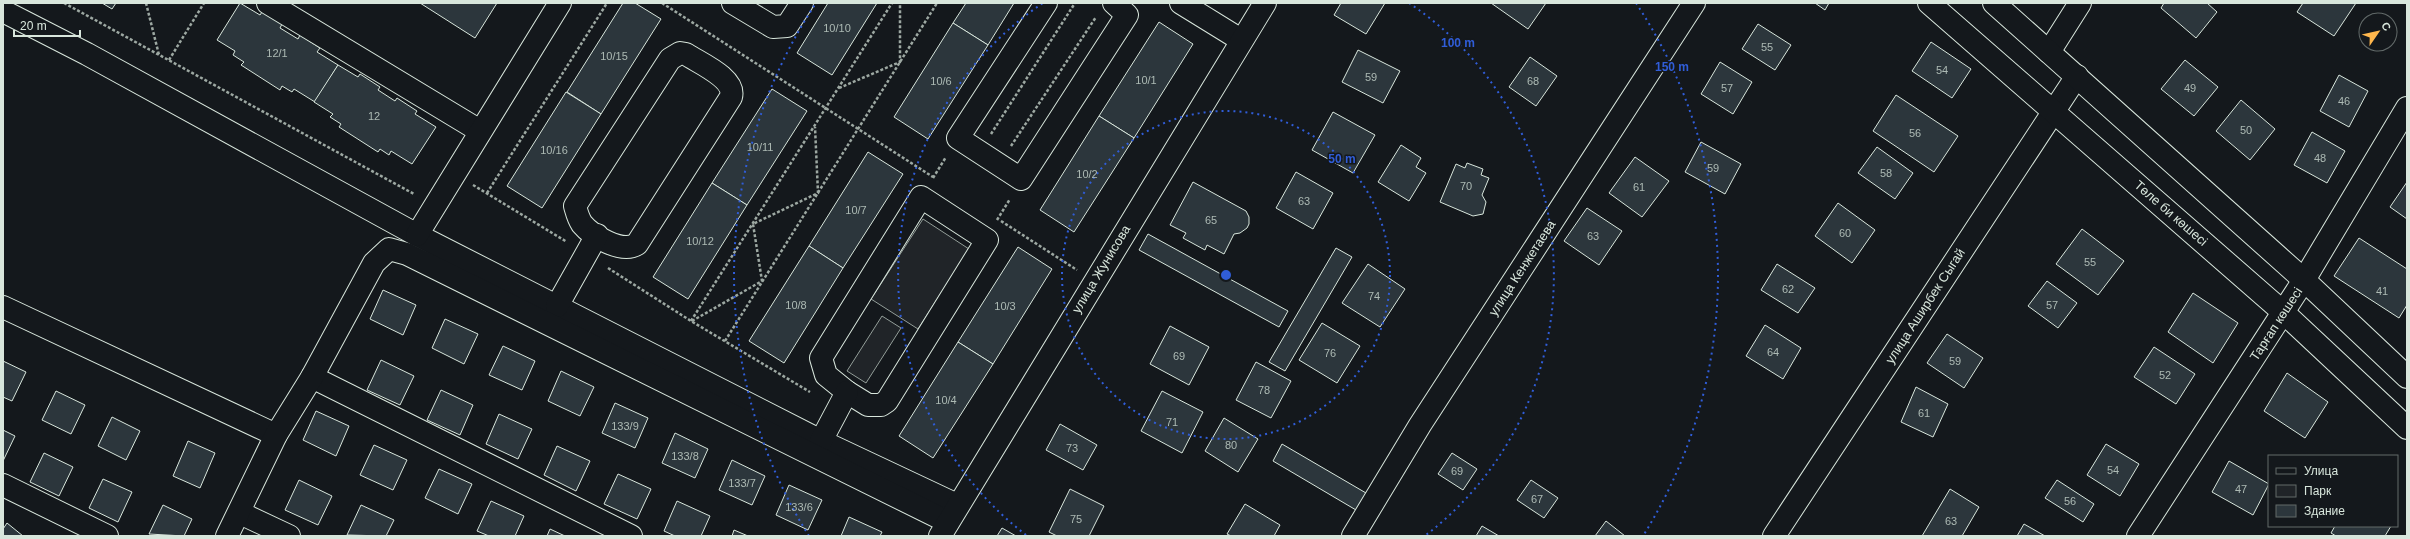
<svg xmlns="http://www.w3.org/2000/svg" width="2410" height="539" viewBox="0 0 2410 539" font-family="Arial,sans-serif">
  <rect width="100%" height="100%" fill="#14181c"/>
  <g fill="#202428" stroke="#939e99">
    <path d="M923,219L969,249L918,329L871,299Z"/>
    <path d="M882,316L901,328L866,383L847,371Z"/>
  </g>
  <g fill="#2c363c" stroke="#d8e6dc">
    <path d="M102,3H116L112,9Z"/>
    <path d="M240,3L260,15L262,12L282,24L280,28L298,39L300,35L320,48L317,52L338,65L315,102L294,89L292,92L282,86L280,90L241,65L244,62L233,55L235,51L217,40Z"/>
    <path d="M420,3H497L475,38Z"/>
    <path d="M623,3H635L661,19L601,114L567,92Z"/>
    <path d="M828,3H877L832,75L797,53Z"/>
    <path d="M966,3H1014L988,45L953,23Z"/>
    <path d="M1341,3H1385L1366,34L1334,15Z"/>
    <path d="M1491,3H1546L1528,29Z"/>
    <path d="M1815,3H1829L1825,10Z"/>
    <path d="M2164,3H2207L2217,12L2196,38L2161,8Z"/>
    <path d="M2303,3H2356L2334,36L2297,12Z"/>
    <path d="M1159,22L1193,44L1134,138L1099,116Z"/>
    <path d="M953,23L988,45L928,139L894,117Z"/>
    <path d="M1758,24L1791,45L1775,70L1742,49Z"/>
    <path d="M1931,42L1971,69L1952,98L1912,71Z"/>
    <path d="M1358,50L1400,71L1383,103L1342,82Z"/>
    <path d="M1530,57L1557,76L1536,106L1509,87Z"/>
    <path d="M2185,60L2218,87L2194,116L2161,89Z"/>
    <path d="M1720,62L1752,82L1733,114L1701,94Z"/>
    <path d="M338,65L358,77L360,74L380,87L378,90L395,101L397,98L417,111L415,114L436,127L412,164L391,151L389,155L380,149L378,152L339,127L341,124L330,117L333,114L314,102Z"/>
    <path d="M2339,75L2368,91L2349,127L2320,111Z"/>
    <path d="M772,89L807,111L747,205L712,183Z"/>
    <path d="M566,92L601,114L542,208L507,186Z"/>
    <path d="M1896,95L1958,136L1934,172L1873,131Z"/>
    <path d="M2241,100L2275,129L2250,160L2216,131Z"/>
    <path d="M1333,112L1375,135L1353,173L1312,150Z"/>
    <path d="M1099,116L1134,138L1074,232L1040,210Z"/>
    <path d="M2312,132L2345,151L2327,183L2294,165Z"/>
    <path d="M1701,142L1741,164L1725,194L1685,172Z"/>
    <path d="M1401,145L1421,158L1416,167L1426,173L1409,201L1378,182Z"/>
    <path d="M1877,147L1913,173L1895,199L1858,173Z"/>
    <path d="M868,152L903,174L843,268L809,246Z"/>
    <path d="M1635,157L1669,181L1642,217L1609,193Z"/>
    <path d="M1467,163L1483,169L1481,175L1489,178L1482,195L1486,202L1483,214L1473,216L1440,202L1456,164L1465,168Z"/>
    <path d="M1296,172L1333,193L1313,229L1276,208Z"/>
    <path d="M1193,182L1246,211L1249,217V224L1247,228L1240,233L1234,234L1224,254L1207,245L1205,250L1183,238L1186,233L1170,225Z"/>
    <path d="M2407,182V219L2390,207Z"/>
    <path d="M712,183L747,205L688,299L653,277Z"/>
    <path d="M1838,203L1875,230L1852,263L1815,236Z"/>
    <path d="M1587,208L1622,231L1599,265L1564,241Z"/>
    <path d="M2082,229L2124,261L2098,295L2056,264Z"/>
    <path d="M1148,234L1288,311L1279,327L1139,250Z"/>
    <path d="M2359,238L2407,269V305L2399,318L2334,276Z"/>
    <path d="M809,246L843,268L784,363L749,341Z"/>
    <path d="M1018,247L1052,269L993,364L958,342Z"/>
    <path d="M1336,248L1352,257L1285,371L1269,362Z"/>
    <path d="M1368,264L1405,289L1380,327L1342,303Z"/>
    <path d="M1777,264L1815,288L1798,313L1761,290Z"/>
    <path d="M2047,281L2077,303L2058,328L2028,306Z"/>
    <path d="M383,290L416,305L403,335L370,319Z"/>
    <path d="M2193,293L2238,323L2213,363L2168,332Z"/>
    <path d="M445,319L478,334L464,364L432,348Z"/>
    <path d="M1322,323L1360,346L1337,383L1299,360Z"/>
    <path d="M1765,325L1801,348L1783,379L1746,356Z"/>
    <path d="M1170,326L1209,347L1189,385L1150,364Z"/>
    <path d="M1947,334L1983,358L1964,388L1927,363Z"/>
    <path d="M958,342L993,364L933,458L899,436Z"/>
    <path d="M503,346L535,361L522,390L489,375Z"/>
    <path d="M2154,347L2195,374L2176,404L2134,377Z"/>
    <path d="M381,360L414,376L400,405L367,390Z"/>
    <path d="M3,361L26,372L12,401L3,397Z"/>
    <path d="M1256,362L1291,381L1271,418L1236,400Z"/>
    <path d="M561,371L594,387L580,416L548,401Z"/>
    <path d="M2287,373L2328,402L2305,438L2264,411Z"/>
    <path d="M1916,387L1948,404L1933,437L1901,422Z"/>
    <path d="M441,390L473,405L460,435L427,420Z"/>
    <path d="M56,391L85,405L71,434L42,420Z"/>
    <path d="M1162,391L1203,412L1182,453L1141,431Z"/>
    <path d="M615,403L648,418L635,448L602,433Z"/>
    <path d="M316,411L349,426L336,456L303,440Z"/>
    <path d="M499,414L532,429L518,459L486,444Z"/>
    <path d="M112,417L140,431L126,460L98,446Z"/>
    <path d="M1224,418L1258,439L1238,472L1205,451Z"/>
    <path d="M1060,424L1097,445L1083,470L1046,450Z"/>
    <path d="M3,430L15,436L3,461Z"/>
    <path d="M675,433L708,449L695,478L662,463Z"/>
    <path d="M188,441L215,453L200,488L173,476Z"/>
    <path d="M1282,444L1366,493L1356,510L1273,461Z"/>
    <path d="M2106,444L2139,464L2120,496L2087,475Z"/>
    <path d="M374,445L407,460L393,490L360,475Z"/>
    <path d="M557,446L590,461L576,491L544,475Z"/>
    <path d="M44,453L73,467L59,496L30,482Z"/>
    <path d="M1452,453L1477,469L1463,490L1438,474Z"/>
    <path d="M732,460L765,476L752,505L719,490Z"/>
    <path d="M2229,461L2269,484L2253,515L2212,492Z"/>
    <path d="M439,469L472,484L458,514L425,498Z"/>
    <path d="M618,474L651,489L637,519L604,504Z"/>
    <path d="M103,479L132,492L118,522L89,508Z"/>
    <path d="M299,480L332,496L318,525L285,510Z"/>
    <path d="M1531,480L1558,498L1544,518L1517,500Z"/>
    <path d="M2057,480L2094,504L2083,522L2045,498Z"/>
    <path d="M789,485L822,500L808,530L776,515Z"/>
    <path d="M1070,489L1104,506L1089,536H1057L1049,532Z"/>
    <path d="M1950,489L1979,507L1962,536H1922Z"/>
    <path d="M491,501L524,516L515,536H489L477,531Z"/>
    <path d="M677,501L710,516L701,536H675L664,531Z"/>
    <path d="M1245,504L1280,525L1274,536H1231L1227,534Z"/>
    <path d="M163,505L192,519L184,536L149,534Z"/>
    <path d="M361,505L394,520L386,536L347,535Z"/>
    <path d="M849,517L882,532L880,536H841Z"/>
    <path d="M1606,521L1625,536H1595Z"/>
    <path d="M7,523L23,536H3V529Z"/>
    <path d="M2024,524L2045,536H2017Z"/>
    <path d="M1482,526L1499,536H1476Z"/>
    <path d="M2335,526H2391L2385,536H2336L2331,533Z"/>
    <path d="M1002,528L1016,536H997Z"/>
    <path d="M550,529L565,536H547Z"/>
    <path d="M734,530L748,536H732Z"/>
  </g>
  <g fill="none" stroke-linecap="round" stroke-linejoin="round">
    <g stroke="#d8e6dc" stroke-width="24">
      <g id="minor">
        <path d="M268,3L480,131"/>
        <path d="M733,3L773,27L787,26L802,3"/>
        <path d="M1046,3L958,138L1021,179L1127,15L1114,3"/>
        <path d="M1181,3L1241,40"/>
        <path d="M3,11L87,54L417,235L821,441L957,505"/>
        <path d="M2049,52L2080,3"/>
        <path d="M680,53L686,54C699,63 736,78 731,97L637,244C622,254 592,236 582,224C578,218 577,213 575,206L670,59Z"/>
        <path d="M921,197L987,240L887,401L881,405H868L847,392L826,375L821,358Z"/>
        <path d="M417,235L560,3"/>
        <path d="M557,306L597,235"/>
        <path d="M3,307L276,435"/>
        <path d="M312,377L631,536"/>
        <path d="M821,441L847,392"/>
        <path d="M3,485L107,536"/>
        <path d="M240,513L289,536"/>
        <path d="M227,536L276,435L312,377L374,263L389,249L407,254L948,522"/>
        <path d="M940,536L1265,3"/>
        <path d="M1353,536L1420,425L1694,3"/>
        <path d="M1774,536L2077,76"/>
        <path d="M2138,536L2304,280L2407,108"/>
      </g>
    </g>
    <g stroke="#d8e6dc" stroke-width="24">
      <g id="major">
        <path d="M1929,3L2283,312L2407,428"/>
        <path d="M1994,3L2304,280L2407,377"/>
      </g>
    </g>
    <g stroke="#9da8a2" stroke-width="2.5" stroke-dasharray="3 2" stroke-linecap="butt">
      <path d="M64,3L414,194"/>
      <path d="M146,3L159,55"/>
      <path d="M662,3L933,177"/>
      <path d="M169,60L204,3"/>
      <path d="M839,88L900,62V3"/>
      <path d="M991,134L1075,3"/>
      <path d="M1011,146L1096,17"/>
      <path d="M933,178L946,157"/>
      <path d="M473,185L567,242"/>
      <path d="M487,193L607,3"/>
      <path d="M997,220L1010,199"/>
      <path d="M1001,221L1077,270"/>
      <path d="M608,268L691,321L810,392"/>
      <path d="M691,321L892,3"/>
      <path d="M692,321L762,281L753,224L818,193L815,127"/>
      <path d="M725,341L937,3"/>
    </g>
    <use href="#minor" stroke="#14181c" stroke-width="22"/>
    <use href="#major" stroke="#14181c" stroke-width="22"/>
  </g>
  <g fill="none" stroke="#305dd8" stroke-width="2" stroke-dasharray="2 4">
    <circle cx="1226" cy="275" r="164"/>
    <path d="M1026 535A328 328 0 0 1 1043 3M1409 3A328 328 0 0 1 1426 535"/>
    <path d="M809 536A492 492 0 0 1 816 3M1636 3A492 492 0 0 1 1643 536"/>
  </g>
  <g text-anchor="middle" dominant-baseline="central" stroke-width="3" stroke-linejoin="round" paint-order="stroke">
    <g font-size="11" fill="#adbab4">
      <text x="837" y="28">10/10</text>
      <text x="1767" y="47">55</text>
      <text x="277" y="53">12/1</text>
      <text x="614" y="56">10/15</text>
      <text x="1942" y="70">54</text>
      <text x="1371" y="77">59</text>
      <text x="1146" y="80">10/1</text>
      <text x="941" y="81">10/6</text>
      <text x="1533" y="81">68</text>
      <text x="1727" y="88">57</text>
      <text x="2190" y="88">49</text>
      <text x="2344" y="101">46</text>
      <text x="374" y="116">12</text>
      <text x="2246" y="130">50</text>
      <text x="1915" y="133">56</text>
      <text x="760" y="147">10/11</text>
      <text x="554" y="150">10/16</text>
      <text x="2320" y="158">48</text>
      <text x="1713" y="168">59</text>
      <text x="1886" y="173">58</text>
      <text x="1087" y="174">10/2</text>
      <text x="1466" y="186">70</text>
      <text x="1639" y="187">61</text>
      <text x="1304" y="201">63</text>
      <text x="856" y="210">10/7</text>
      <text x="1211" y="220">65</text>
      <text x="1845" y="233">60</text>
      <text x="1593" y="236">63</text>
      <text x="700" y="241">10/12</text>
      <text x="2090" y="262">55</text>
      <text x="1788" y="289">62</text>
      <text x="2382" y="291">41</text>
      <text x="1374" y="296">74</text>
      <text x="796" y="305">10/8</text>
      <text x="2052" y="305">57</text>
      <text x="1005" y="306">10/3</text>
      <text x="1773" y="352">64</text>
      <text x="1330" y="353">76</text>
      <text x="1179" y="356">69</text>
      <text x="1955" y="361">59</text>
      <text x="2165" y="375">52</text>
      <text x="1264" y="390">78</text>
      <text x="946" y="400">10/4</text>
      <text x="1924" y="413">61</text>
      <text x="1172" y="422">71</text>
      <text x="625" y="426">133/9</text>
      <text x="1231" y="445">80</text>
      <text x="1072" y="448">73</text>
      <text x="685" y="456">133/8</text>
      <text x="2113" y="470">54</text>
      <text x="1457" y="471">69</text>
      <text x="742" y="483">133/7</text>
      <text x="2241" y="489">47</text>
      <text x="1537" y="499">67</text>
      <text x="2070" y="501">56</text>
      <text x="799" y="507">133/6</text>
      <text x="1076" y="519">75</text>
      <text x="1951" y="521">63</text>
    </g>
    <g font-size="13" fill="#d8e6dc" stroke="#14181c">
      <text transform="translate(2171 213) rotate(41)">Төле би көшесі</text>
      <text transform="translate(1522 268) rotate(-57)">улица Кенжетаева</text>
      <text transform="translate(1101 269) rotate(-59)">улица Жунисова</text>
      <text transform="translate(1925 306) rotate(-57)">улица Аширбек Сыгай</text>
      <text transform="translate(2276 324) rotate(-57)">Тарғап көшесі</text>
    </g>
  </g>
  <circle cx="1226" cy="275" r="6" fill="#305dd8" stroke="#14181c" stroke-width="2"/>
  <g font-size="12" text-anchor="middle" font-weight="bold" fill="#305dd8" stroke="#14181c" stroke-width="3" stroke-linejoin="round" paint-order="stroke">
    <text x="1458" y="47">100 m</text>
    <text x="1672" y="71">150 m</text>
    <text x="1342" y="163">50 m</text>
  </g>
  <rect width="2410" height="539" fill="none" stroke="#d8e6dc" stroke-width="8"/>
  <rect x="2268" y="455" width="130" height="72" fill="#14181c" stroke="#626a69"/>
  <rect x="2276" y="468" width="20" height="6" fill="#14181c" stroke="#626a69"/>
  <text x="2304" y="475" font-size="12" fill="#d8e6dc">Улица</text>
  <rect x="2276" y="485" width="20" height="12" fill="#202428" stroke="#626a69"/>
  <text x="2304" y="495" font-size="12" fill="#d8e6dc">Парк</text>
  <rect x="2276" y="505" width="20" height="12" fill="#2c363c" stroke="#626a69"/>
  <text x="2304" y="515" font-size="12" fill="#d8e6dc">Здание</text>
  <g transform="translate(2378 32) rotate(56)"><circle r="19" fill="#14181c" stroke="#626a69"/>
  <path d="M0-3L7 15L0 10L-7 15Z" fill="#ffb74d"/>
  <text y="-6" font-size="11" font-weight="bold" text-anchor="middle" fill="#d8e6dc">С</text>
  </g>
  <path d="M14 30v6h66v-6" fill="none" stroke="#d8e6dc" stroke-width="2"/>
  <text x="20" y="30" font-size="12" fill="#d8e6dc" stroke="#14181c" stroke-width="3" paint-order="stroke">20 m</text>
</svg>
